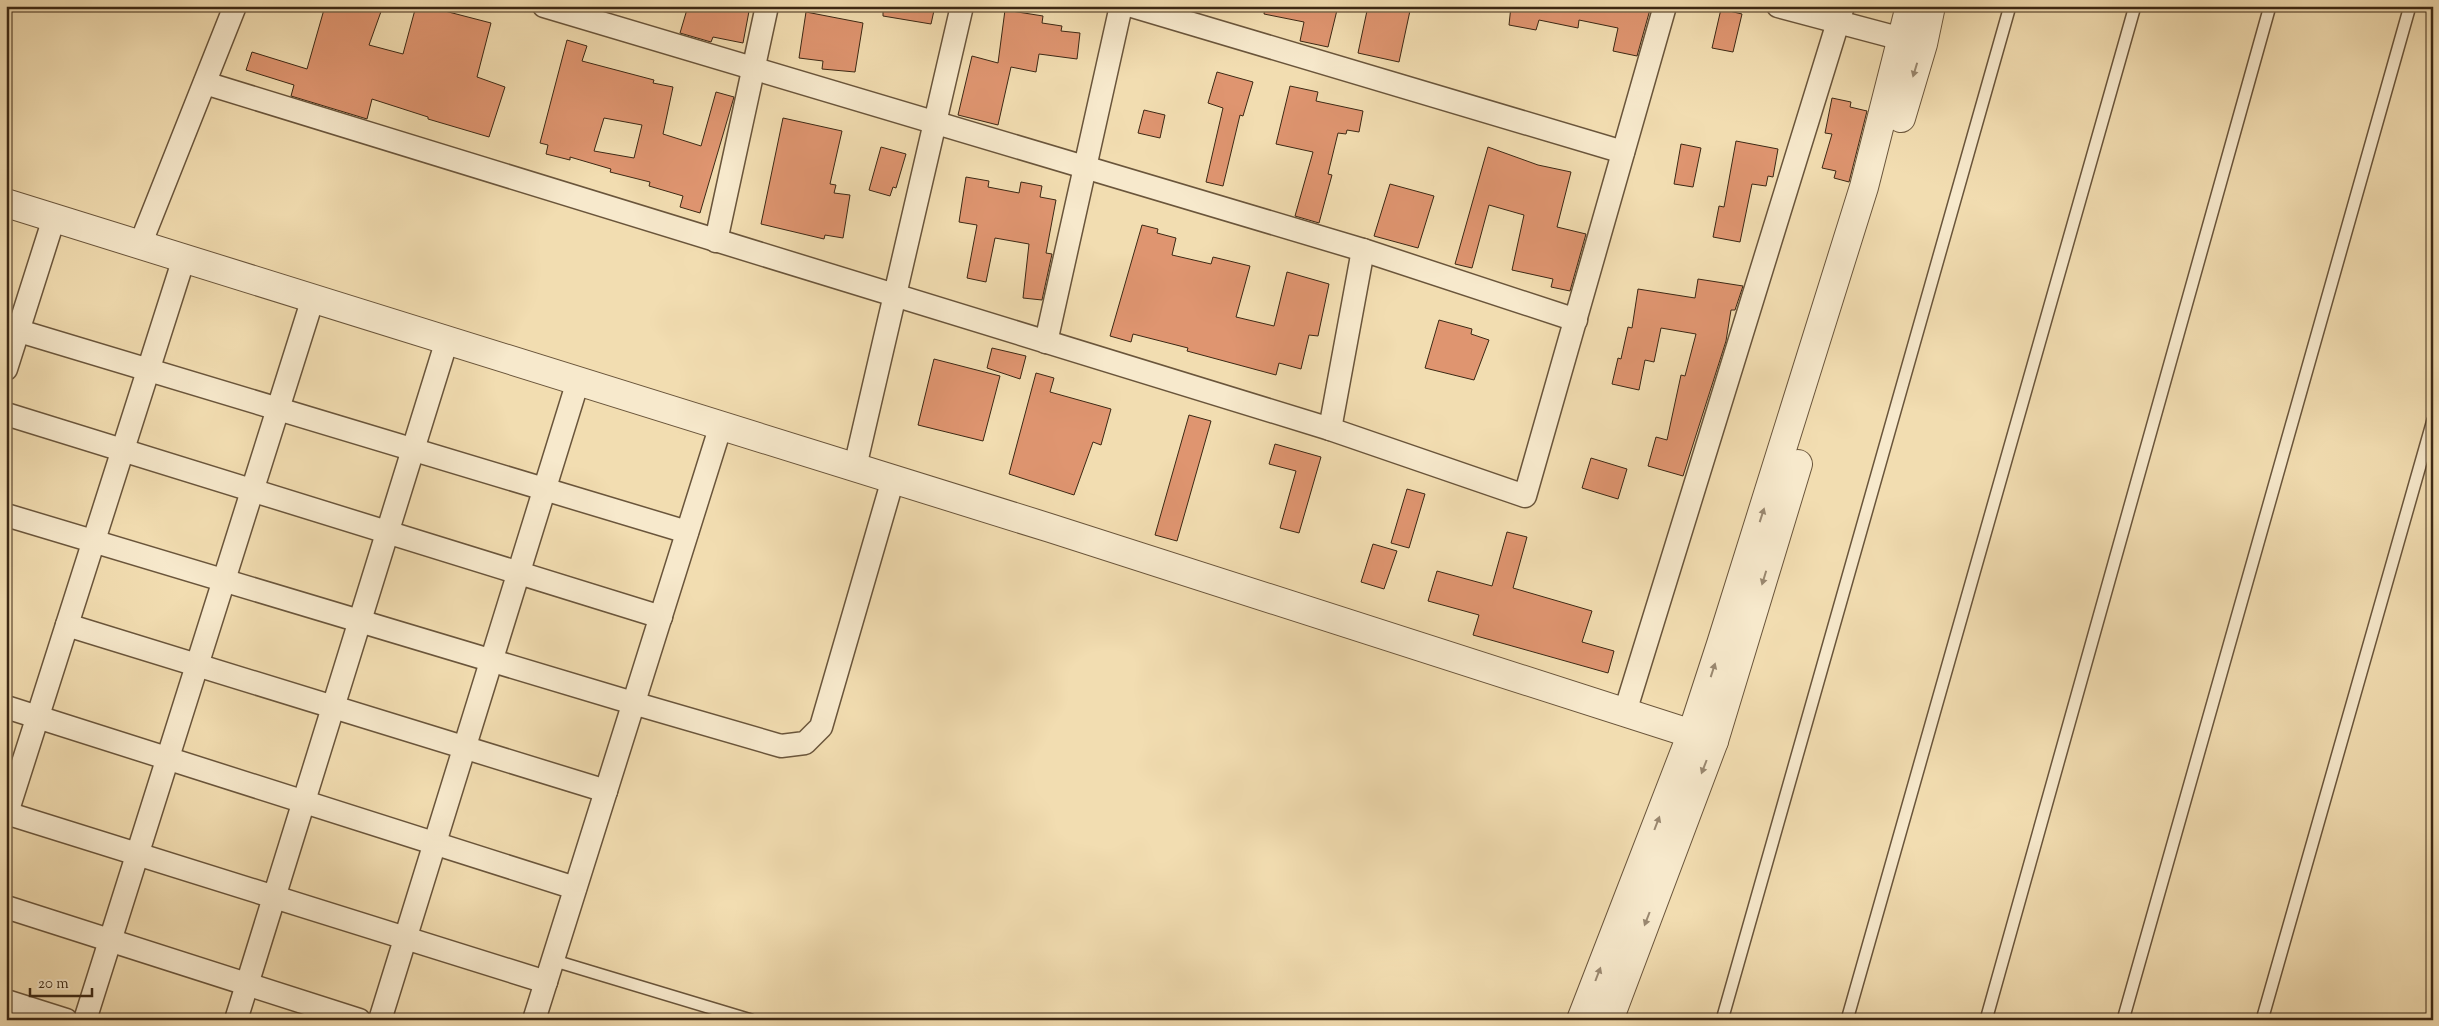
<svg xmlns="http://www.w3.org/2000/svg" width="2439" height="1026" viewBox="0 0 2439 1026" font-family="'Sorts Mill Goudy',serif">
  <rect width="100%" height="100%" fill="#f2ddb1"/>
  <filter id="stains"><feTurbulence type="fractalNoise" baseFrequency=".004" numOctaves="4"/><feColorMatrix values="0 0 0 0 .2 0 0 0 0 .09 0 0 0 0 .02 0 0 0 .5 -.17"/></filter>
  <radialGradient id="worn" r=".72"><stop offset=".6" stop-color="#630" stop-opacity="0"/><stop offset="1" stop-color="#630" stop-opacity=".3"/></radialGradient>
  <g fill="#df9570" stroke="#3c2814" fill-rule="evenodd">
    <path d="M325,6H383L369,45L403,54L416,6H437V9L491,23L477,77L505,87L489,137L428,119V117L372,99L367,119L291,96L294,85L246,70L252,52L307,69Z"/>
    <path d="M688,6H750L743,43L713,37L711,42L680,33Z"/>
    <path d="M883,6H935L931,24L883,16Z"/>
    <path d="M1265,6H1338L1328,47L1300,41L1304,22L1264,14Z"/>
    <path d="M1368,6H1411L1399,62L1358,53Z"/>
    <path d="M1511,6H1651L1637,56L1613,51L1618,28L1579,20L1578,28L1539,20L1536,30L1509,25Z"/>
    <path d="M1721,9L1742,14L1733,52L1712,48Z"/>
    <path d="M1005,10L1043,16L1042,23L1062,26L1061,31L1080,33L1077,59L1039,54L1036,72L1011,67L998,125L958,115L972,56L998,63Z"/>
    <path d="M806,12L863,23L855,72L822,69L823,61L799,58Z"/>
    <path d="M567,40L587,46L582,61L654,80L653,83L673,87L663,134L701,146L716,92L734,97L700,213L680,207L683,196L649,186L650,182L610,172L611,169L570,157V160L546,154L548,145L540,143ZM604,118L642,125L634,158L594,151Z"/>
    <path d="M1217,72L1253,82L1243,116L1240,115L1223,186L1206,182L1223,108L1208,103Z"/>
    <path d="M1290,86L1318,92L1316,101L1363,111L1359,132L1347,130L1346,134L1338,133L1328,174L1332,175L1319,223L1295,216L1313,152L1276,144Z"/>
    <path d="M1832,98L1851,102L1850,107L1867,111L1849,182L1834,178L1836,171L1822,168L1832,134L1825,133Z"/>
    <path d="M1144,110L1165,115L1160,138L1138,133Z"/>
    <path d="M783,118L842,131L830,184L836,185L834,193L850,195L843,238L825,235L824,239L761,224Z"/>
    <path d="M1736,141L1778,149L1773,177L1768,176L1766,186L1752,184L1740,242L1713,237L1719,206L1724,207Z"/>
    <path d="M1681,144L1701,148L1693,187L1674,184Z"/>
    <path d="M881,147L906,154L896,188L893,187L890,196L869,190Z"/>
    <path d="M1488,147L1538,165L1571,172L1557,227L1586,234L1570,291L1551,287L1553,279L1512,270L1524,215L1489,205L1472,268L1455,264Z"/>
    <path d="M966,177L989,181L988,187L1019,193L1021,182L1042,186L1040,197L1056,200L1046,253L1052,254L1042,300L1023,298L1029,244L995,238L986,282L967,278L977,225L959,222Z"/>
    <path d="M1390,184L1434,196L1418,248L1374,236Z"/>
    <path d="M1142,225L1158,229L1157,233L1176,238L1172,255L1211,264L1213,257L1250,266L1236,317L1274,326L1287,272L1329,284L1318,336L1309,335L1301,369L1279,363L1276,375L1187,351L1188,348L1133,334L1131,342L1110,336Z"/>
    <path d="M1698,279L1743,286L1735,310H1731L1726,341L1683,476L1648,466L1656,437L1667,440L1681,375L1685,376L1696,334L1661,328L1654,362L1645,360L1639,390L1612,384L1618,358L1621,359L1628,327L1632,328L1638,289L1695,298Z"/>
    <path d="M1439,320L1472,329L1471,334L1489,340L1474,380L1425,368Z"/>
    <path d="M992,348L1026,356L1020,379L987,368Z"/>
    <path d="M934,359L1000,376L983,441L918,425Z"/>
    <path d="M1036,373L1054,378L1050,392L1111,409L1101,445L1093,442L1074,495L1009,474Z"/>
    <path d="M1189,415L1211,421L1177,541L1155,535Z"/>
    <path d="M1275,444L1321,457L1299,533L1280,528L1296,471L1269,464Z"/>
    <path d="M1591,458L1627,469L1618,499L1582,488Z"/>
    <path d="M1407,489L1425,494L1409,548L1391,543Z"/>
    <path d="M1507,532L1527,537L1513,588L1592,611L1582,642L1614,651L1608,673L1473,635L1479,615L1428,601L1437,571L1492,586Z"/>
    <path d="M1373,544L1397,551L1384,589L1361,582Z"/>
  </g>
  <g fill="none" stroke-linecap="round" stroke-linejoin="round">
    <g stroke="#6a553b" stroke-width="14">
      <g id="service">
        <path d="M552,960L751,1020"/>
        <path d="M1722,1020L2010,6"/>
        <path d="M1847,1020L2135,6"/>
        <path d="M1986,1020L2270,6"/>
        <path d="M2123,1020L2410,6"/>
        <path d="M2262,1020L2433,420"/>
      </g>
    </g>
    <g stroke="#6a553b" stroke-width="25">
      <g id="minor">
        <path d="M544,6L1363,250L1576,320"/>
        <path d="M1132,6L1623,152"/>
        <path d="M1778,6L1917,43"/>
        <path d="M205,83L1330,429L1525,496L1665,6"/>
        <path d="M716,241L767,6"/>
        <path d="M140,245L235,6"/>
        <path d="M6,327L687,532"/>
        <path d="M1046,342L1121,6"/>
        <path d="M6,369L54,218"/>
        <path d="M6,414L661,617"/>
        <path d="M1330,429L1363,250"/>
        <path d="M855,467L962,6"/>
        <path d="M6,515L633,703L781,746L805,743L821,727L893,479"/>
        <path d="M67,625L606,791"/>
        <path d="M6,707L575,888"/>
        <path d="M1625,712L1843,6"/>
        <path d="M6,813L546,982"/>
        <path d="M6,816L184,258"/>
        <path d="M6,907L359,1020"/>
        <path d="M6,1001L66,1020"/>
        <path d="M85,1020L313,298"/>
        <path d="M236,1020L447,340"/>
        <path d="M380,1020L578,381"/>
        <path d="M534,1020L721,425"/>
      </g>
    </g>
    <g stroke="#6a553b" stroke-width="30">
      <g id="tertiary">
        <path d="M1901,118L1923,44L1931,6"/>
        <path d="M6,203L1050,528L1714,741"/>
        <path d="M1581,1020L1692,733L1721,644L1864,187L1910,6"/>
        <path d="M1609,1020L1714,741L1798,464"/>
      </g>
    </g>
    <use href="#service" stroke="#f7e9cc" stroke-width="11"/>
    <use href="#minor" stroke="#f7e9cc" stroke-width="22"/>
    <use href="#tertiary" stroke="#f7e9cc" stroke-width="28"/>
  </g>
  <defs><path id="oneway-solid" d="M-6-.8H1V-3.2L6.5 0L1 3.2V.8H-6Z" transform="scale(1.25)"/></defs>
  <g fill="#9a8870">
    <use href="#oneway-solid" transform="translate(1915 70) rotate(107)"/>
    <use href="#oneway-solid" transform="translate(1762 515) rotate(-72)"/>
    <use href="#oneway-solid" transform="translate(1764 578) rotate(107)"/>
    <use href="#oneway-solid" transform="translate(1713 670) rotate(-72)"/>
    <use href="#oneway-solid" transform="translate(1704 767) rotate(111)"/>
    <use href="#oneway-solid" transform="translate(1657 823) rotate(-69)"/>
    <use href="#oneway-solid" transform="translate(1647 919) rotate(111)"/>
    <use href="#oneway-solid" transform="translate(1598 974) rotate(-69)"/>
  </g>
  <rect width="2439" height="1026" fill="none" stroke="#f2ddb1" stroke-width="25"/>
  <rect x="8" y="8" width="2424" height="1011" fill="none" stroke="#3c2814" stroke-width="2.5"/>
  <rect x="12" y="12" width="2414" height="1001" fill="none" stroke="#3c2814"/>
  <path d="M30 988v8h62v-8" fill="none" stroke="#3c2814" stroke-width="2.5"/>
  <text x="38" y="988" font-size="15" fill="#3c2814" stroke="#f7e9cc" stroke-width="4" paint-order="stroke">20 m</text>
  <rect width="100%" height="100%" filter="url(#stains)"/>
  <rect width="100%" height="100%" fill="url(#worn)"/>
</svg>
